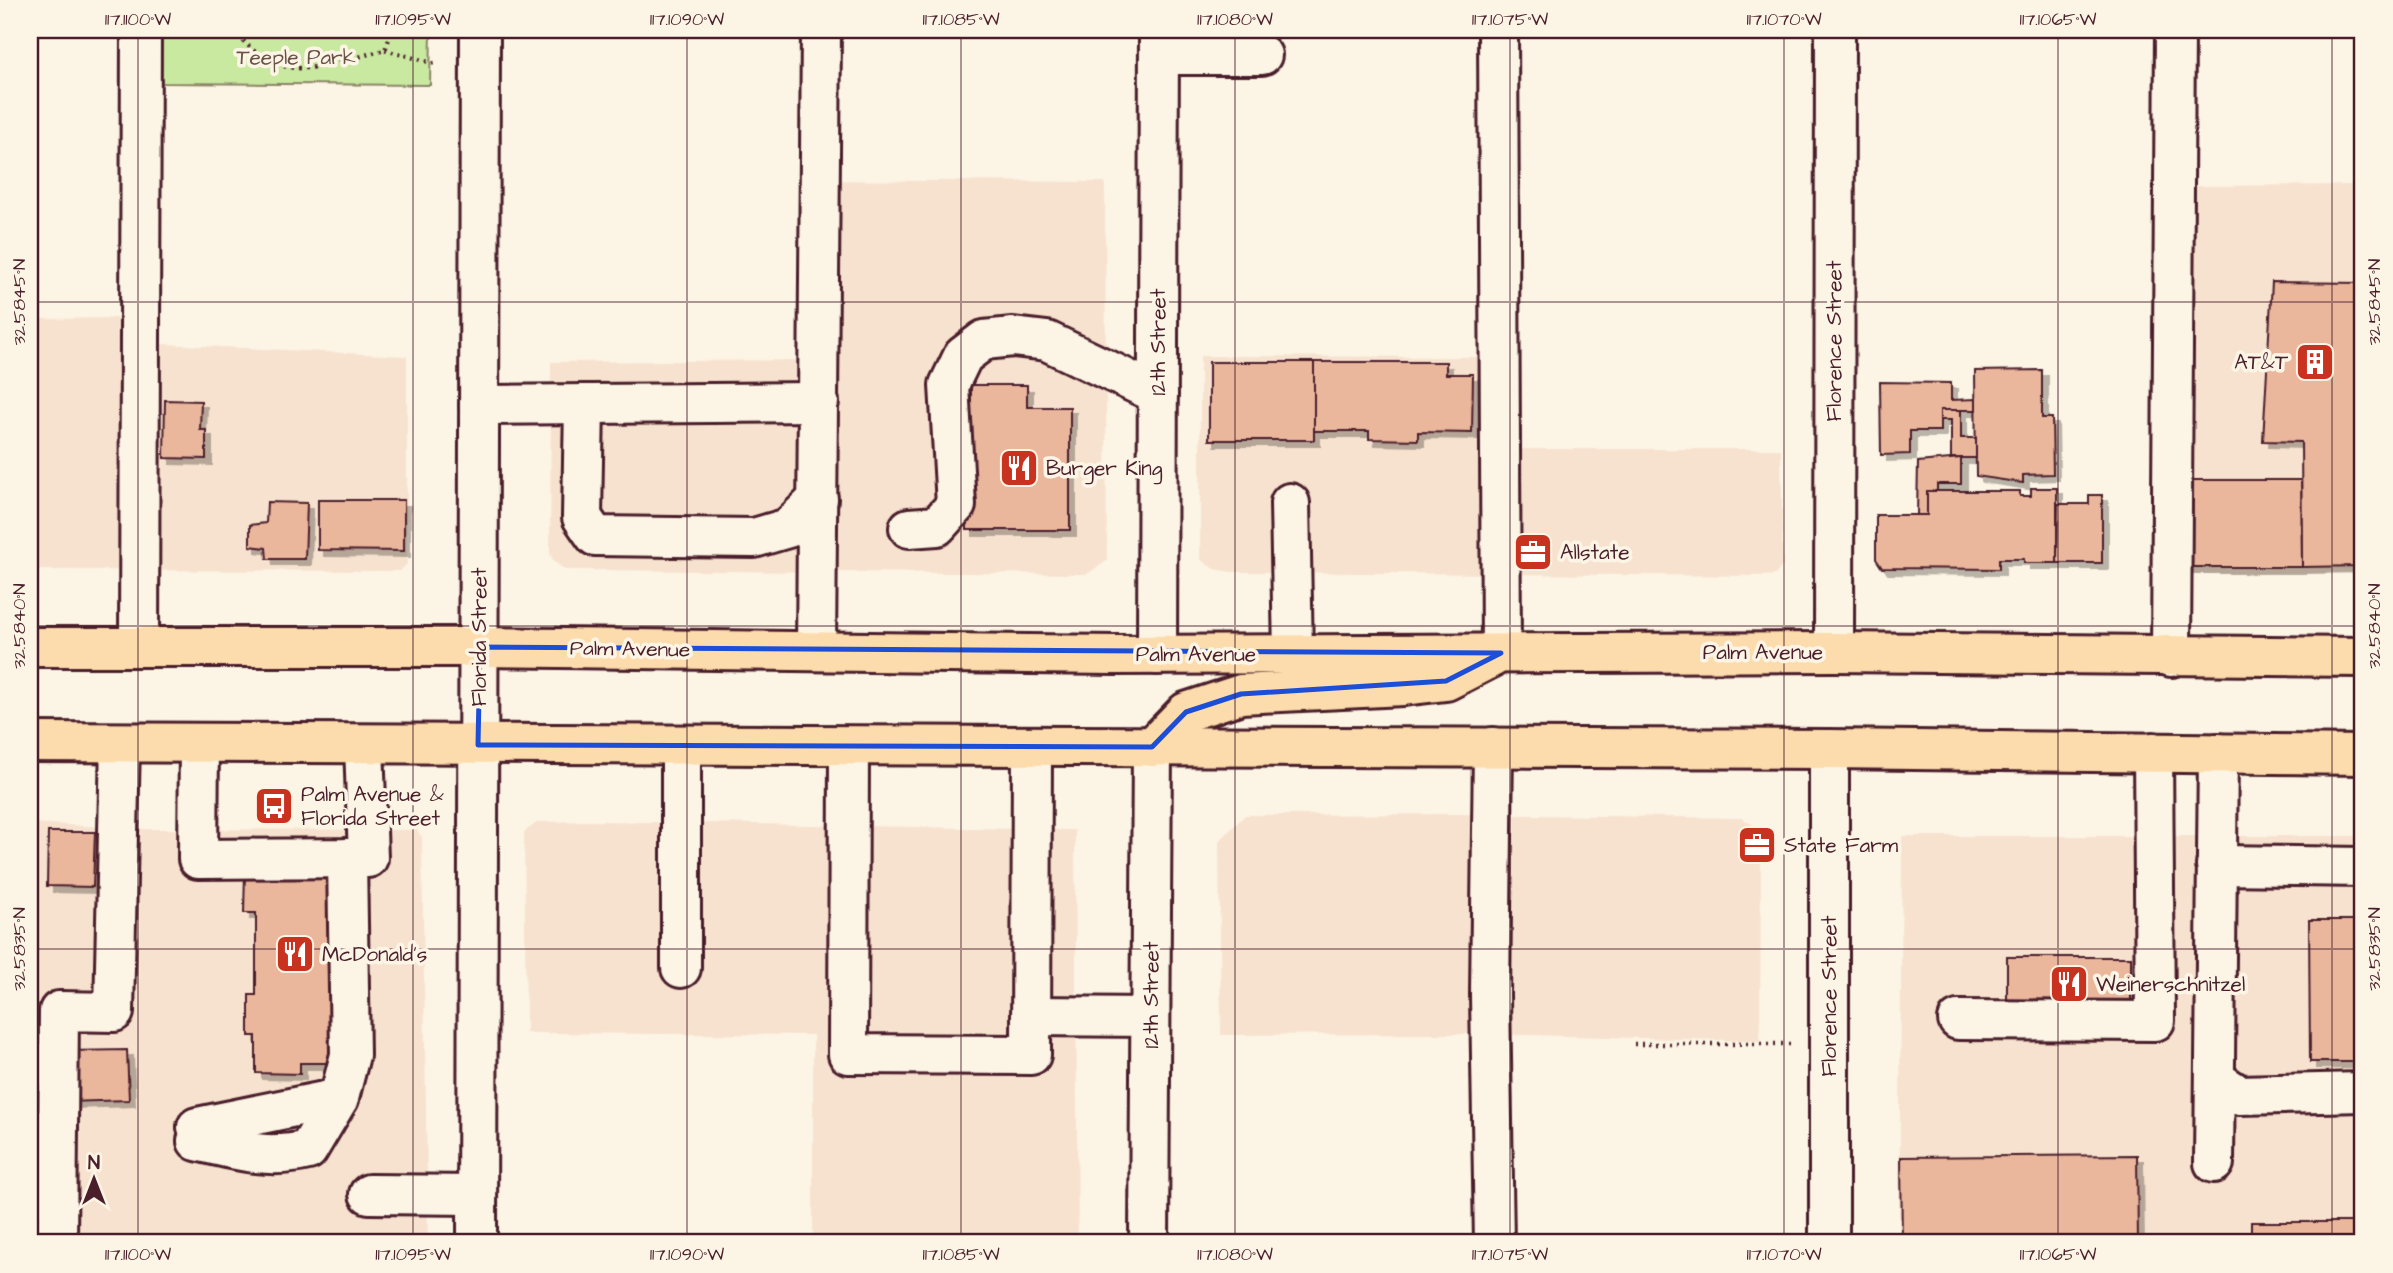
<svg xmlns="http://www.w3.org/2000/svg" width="2393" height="1273" viewBox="0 0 2393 1273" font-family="'Architects Daughter',sans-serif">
  <defs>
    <filter id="shadow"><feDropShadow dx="6" dy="6" stdDeviation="0" flood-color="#0004"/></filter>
  </defs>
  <rect width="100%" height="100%" fill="#fcf5e5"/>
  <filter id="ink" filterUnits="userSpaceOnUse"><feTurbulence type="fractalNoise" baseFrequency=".0143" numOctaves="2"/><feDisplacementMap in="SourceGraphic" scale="14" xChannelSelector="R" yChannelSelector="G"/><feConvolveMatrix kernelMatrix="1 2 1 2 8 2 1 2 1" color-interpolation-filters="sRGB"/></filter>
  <g filter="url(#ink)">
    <g fill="#f7e2cf">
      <path d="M801,180L1105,182L1107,561L1087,574L565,570L554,562L550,554L551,362L802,360Z"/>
      <path d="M2363,185V573L2182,574L2183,186Z"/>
      <path d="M122,318L124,342L407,356V564L400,571L30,570V319Z"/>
      <path d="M1200,356L1492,357V449H1781L1783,565L1775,575L1765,576L1231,572L1214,569L1200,559Z"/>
      <path d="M1470,814L1742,818L1761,830L1768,835V859L1761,863L1760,1041L1483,1034L1221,1035L1219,841L1245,815Z"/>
      <path d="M598,821L1075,830L1078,1243H813V1035L526,1033L524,832L538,822Z"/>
      <path d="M30,823L146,829L417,830L422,837L428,1243H30Z"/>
      <path d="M1902,836H2363V1243H1899Z"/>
    </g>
    <path fill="#c9e8a0" stroke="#8a8466" stroke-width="2" d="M161,30H431L430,85L161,83Z"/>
    <g fill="#eab79d" stroke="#4a1f2b" stroke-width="2" filter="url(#shadow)">
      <path d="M2272,282L2363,283V566L2302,567L2301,442L2263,441Z"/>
      <rect x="1209" y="362" width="105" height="78"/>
      <path d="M1314,362H1446V374H1473L1472,433L1418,432V440L1369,439V431H1314Z"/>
      <path d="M2042,370V418H2052L2053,474L2023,475V483L1976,476L1975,371Z"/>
      <path d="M1880,382L1951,383V400L1976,399V410H1940V431H1910V454L1881,455Z"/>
      <path d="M971,385H1027V407H1070V530H967V407H971Z"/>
      <path d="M165,400L201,401L200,430H206V459L164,458Z"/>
      <path d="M1940,410H1961V438H1976V458H1951V420H1940Z"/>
      <path d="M1961,458V484H1937V491H1927V515H1917L1918,462Z"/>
      <path d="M2187,480H2301L2302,567H2188Z"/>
      <path d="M2031,488H2057V563H2024V559H1999V569L1882,568L1876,559V515H1927V491H2020V496H2031Z"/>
      <path d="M2089,495H2102V563H2057L2058,504H2089Z"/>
      <path d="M318,500H404V551L318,550Z"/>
      <path d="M267,502L307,503L305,559H267L266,548L250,546V525L266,523Z"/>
      <path d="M48,832H95L93,887L47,886Z"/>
      <path d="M245,872H335V1063H300V1074L256,1073V1036H249V995H256V913H244Z"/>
      <path d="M2309,920H2363V1062H2310Z"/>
      <rect x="2007" y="957" width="124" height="55"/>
      <path d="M127,1050L129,1100L67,1102V1051Z"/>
      <path d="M2137,1155L2138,1243H1902L1901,1157Z"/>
      <rect x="2251" y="1222" width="112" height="21"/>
    </g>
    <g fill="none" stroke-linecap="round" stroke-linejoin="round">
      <g stroke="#4a1f2b" stroke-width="44">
        <g id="minor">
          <path d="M1498,30L1501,653"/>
          <path d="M1159,55H1262"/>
          <path d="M584,404L582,517L595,536L754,538L788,528L818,499"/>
          <path d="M479,405L819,402"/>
          <path d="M1290,503L1293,654"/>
          <path d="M909,528L937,526L956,505L949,385L963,356L984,340L1013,337L1047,341L1158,394"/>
          <path d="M139,647L141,30"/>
          <path d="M816,651L821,30"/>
          <path d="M1834,652L1835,30"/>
          <path d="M1157,655L1159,30"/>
          <path d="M2171,657L2175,30"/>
          <path d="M199,743L198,859L368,858L364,744"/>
          <path d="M681,746V968"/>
          <path d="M849,746L848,1054L1031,1055L1032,746"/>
          <path d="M1493,747L1490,995L1494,1243"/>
          <path d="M1829,749V1243"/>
          <path d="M2216,865L2363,867"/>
          <path d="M1031,1016L1150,1017"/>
          <path d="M1958,1020L2155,1021L2153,752"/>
          <path d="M2215,1079L2239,1095L2363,1092"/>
          <path d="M197,1127L339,1098L350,1055L347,858"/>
          <path d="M197,1141C235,1150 269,1160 308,1150L339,1098"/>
          <path d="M2214,1163L2218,753"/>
          <path d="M369,1194L477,1195"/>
          <path d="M57,1243L59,1011L114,1012L120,743"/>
          <path d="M477,1243L480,30"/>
          <path d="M1149,1243L1152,747"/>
        </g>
      </g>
      <g stroke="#4a1f2b" stroke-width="44">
        <g id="highway">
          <path d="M30,647H480L1114,655L1834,652L2363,657"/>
          <path d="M30,742L1829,749L2363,755"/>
          <path d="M1152,747L1186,712L1241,694L1403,686L1446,681L1493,657"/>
        </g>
      </g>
      <g stroke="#4a1f2b" stroke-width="4.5" stroke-dasharray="2 5" stroke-linecap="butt">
        <path d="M234,30C282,90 321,65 385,50L392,30"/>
        <path d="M385,50L436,64"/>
        <path d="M1634,1044H1790"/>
      </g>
      <use href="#minor" stroke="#fcf5e5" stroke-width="38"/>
      <use href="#highway" stroke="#fcdcac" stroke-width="38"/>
    </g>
  </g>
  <path fill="none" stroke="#1d4ed8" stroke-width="5" stroke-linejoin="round" d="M480,647L1501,653L1446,681L1241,694L1186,712L1152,747L478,745Z"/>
  <path fill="none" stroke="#4a1f2b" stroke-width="2" stroke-opacity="0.45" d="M138,30V1243M413,30V1243M687,30V1243M961,30V1243M1235,30V1243M1510,30V1243M1784,30V1243M2058,30V1243M2332,30V1243M30,302H2363M30,626H2363M30,949H2363"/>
  <defs>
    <g id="building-square" transform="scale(2.0125)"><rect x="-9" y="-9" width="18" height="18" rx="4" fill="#c8321e" stroke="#fcf5e5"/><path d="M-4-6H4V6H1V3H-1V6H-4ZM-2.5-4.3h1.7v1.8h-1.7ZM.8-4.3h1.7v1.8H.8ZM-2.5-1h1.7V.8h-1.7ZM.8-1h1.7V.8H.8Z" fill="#fff"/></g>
    <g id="restaurant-square" transform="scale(2.0125)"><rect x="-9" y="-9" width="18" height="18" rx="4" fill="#c8321e" stroke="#fcf5e5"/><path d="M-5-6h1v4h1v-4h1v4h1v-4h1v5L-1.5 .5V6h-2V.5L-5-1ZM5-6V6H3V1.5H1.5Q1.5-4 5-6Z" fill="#fff"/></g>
    <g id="office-square" transform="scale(2.0125)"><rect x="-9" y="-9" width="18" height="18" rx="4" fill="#c8321e" stroke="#fcf5e5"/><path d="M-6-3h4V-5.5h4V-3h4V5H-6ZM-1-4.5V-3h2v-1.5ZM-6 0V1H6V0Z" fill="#fff"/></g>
    <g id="bus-square" transform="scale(2.0125)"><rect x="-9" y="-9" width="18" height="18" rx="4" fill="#c8321e" stroke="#fcf5e5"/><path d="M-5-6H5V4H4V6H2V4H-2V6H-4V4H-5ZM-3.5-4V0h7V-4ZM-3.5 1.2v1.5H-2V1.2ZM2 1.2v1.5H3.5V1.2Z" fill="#fff"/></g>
  </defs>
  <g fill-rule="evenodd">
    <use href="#building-square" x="2315" y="362"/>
    <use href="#restaurant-square" x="1019" y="468"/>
    <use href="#office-square" x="1533" y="552"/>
    <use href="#bus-square" x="274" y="806"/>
    <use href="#office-square" x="1757" y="845"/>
    <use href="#restaurant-square" x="295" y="954"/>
    <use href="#restaurant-square" x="2069" y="984"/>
  </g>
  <g text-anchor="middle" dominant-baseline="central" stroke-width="7" stroke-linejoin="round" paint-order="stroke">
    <g font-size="21" fill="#6a5148" stroke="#fcf5e5">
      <text x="296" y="57">Teeple Park</text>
    </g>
    <g font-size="21" fill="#4a1f2b" stroke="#fcf5e5">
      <text transform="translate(1834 341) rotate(-90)">Florence Street</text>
      <text transform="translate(1158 342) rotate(-90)">12th Street</text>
      <text transform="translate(479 637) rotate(-90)">Florida Street</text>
      <text transform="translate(630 649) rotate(1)">Palm Avenue</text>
      <text x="1763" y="652">Palm Avenue</text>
      <text x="1196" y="654">Palm Avenue</text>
      <text transform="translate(1151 995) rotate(-90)">12th Street</text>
      <text transform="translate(1829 996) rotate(-90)">Florence Street</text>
    </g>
    <g font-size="21" fill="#4a1f2b" stroke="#fcf5e5" text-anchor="start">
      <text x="2288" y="362" text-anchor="end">AT&amp;T</text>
      <text x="1046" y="468">Burger King</text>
      <text x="1560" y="552">Allstate</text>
      <text x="301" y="794">Palm Avenue &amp;<tspan x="301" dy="24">Florida Street</tspan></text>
      <text x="1784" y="845">State Farm</text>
      <text x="322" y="954">McDonald's</text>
      <text x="2096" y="984">Weinerschnitzel</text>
    </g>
  </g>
  <rect width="2393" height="1273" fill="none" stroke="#fcf5e5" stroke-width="77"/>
  <g transform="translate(94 1179)" stroke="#fcf5e5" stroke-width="5" paint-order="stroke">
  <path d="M0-5L12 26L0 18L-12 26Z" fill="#4a1f2b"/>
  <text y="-10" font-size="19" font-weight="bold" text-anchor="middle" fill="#4a1f2b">N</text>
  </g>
  <rect x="38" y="38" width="2316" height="1196" fill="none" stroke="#4a1f2b" stroke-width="2.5"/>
  <g font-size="18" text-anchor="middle" fill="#4a1f2b">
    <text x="138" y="25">117.1100°W</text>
    <text x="413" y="25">117.1095°W</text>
    <text x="687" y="25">117.1090°W</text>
    <text x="961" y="25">117.1085°W</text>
    <text x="1235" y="25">117.1080°W</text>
    <text x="1510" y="25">117.1075°W</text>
    <text x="1784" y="25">117.1070°W</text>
    <text x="2058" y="25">117.1065°W</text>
    <text transform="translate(19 302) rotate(-90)" y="6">32.5845°N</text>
    <text transform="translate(2374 302) rotate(-90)" y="6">32.5845°N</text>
    <text transform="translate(19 626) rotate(-90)" y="6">32.5840°N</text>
    <text transform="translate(2374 626) rotate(-90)" y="6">32.5840°N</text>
    <text transform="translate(19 949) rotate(-90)" y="6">32.5835°N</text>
    <text transform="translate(2374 949) rotate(-90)" y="6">32.5835°N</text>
    <text x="138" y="1260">117.1100°W</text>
    <text x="413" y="1260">117.1095°W</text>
    <text x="687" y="1260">117.1090°W</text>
    <text x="961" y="1260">117.1085°W</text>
    <text x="1235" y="1260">117.1080°W</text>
    <text x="1510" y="1260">117.1075°W</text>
    <text x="1784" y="1260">117.1070°W</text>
    <text x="2058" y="1260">117.1065°W</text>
  </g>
</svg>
